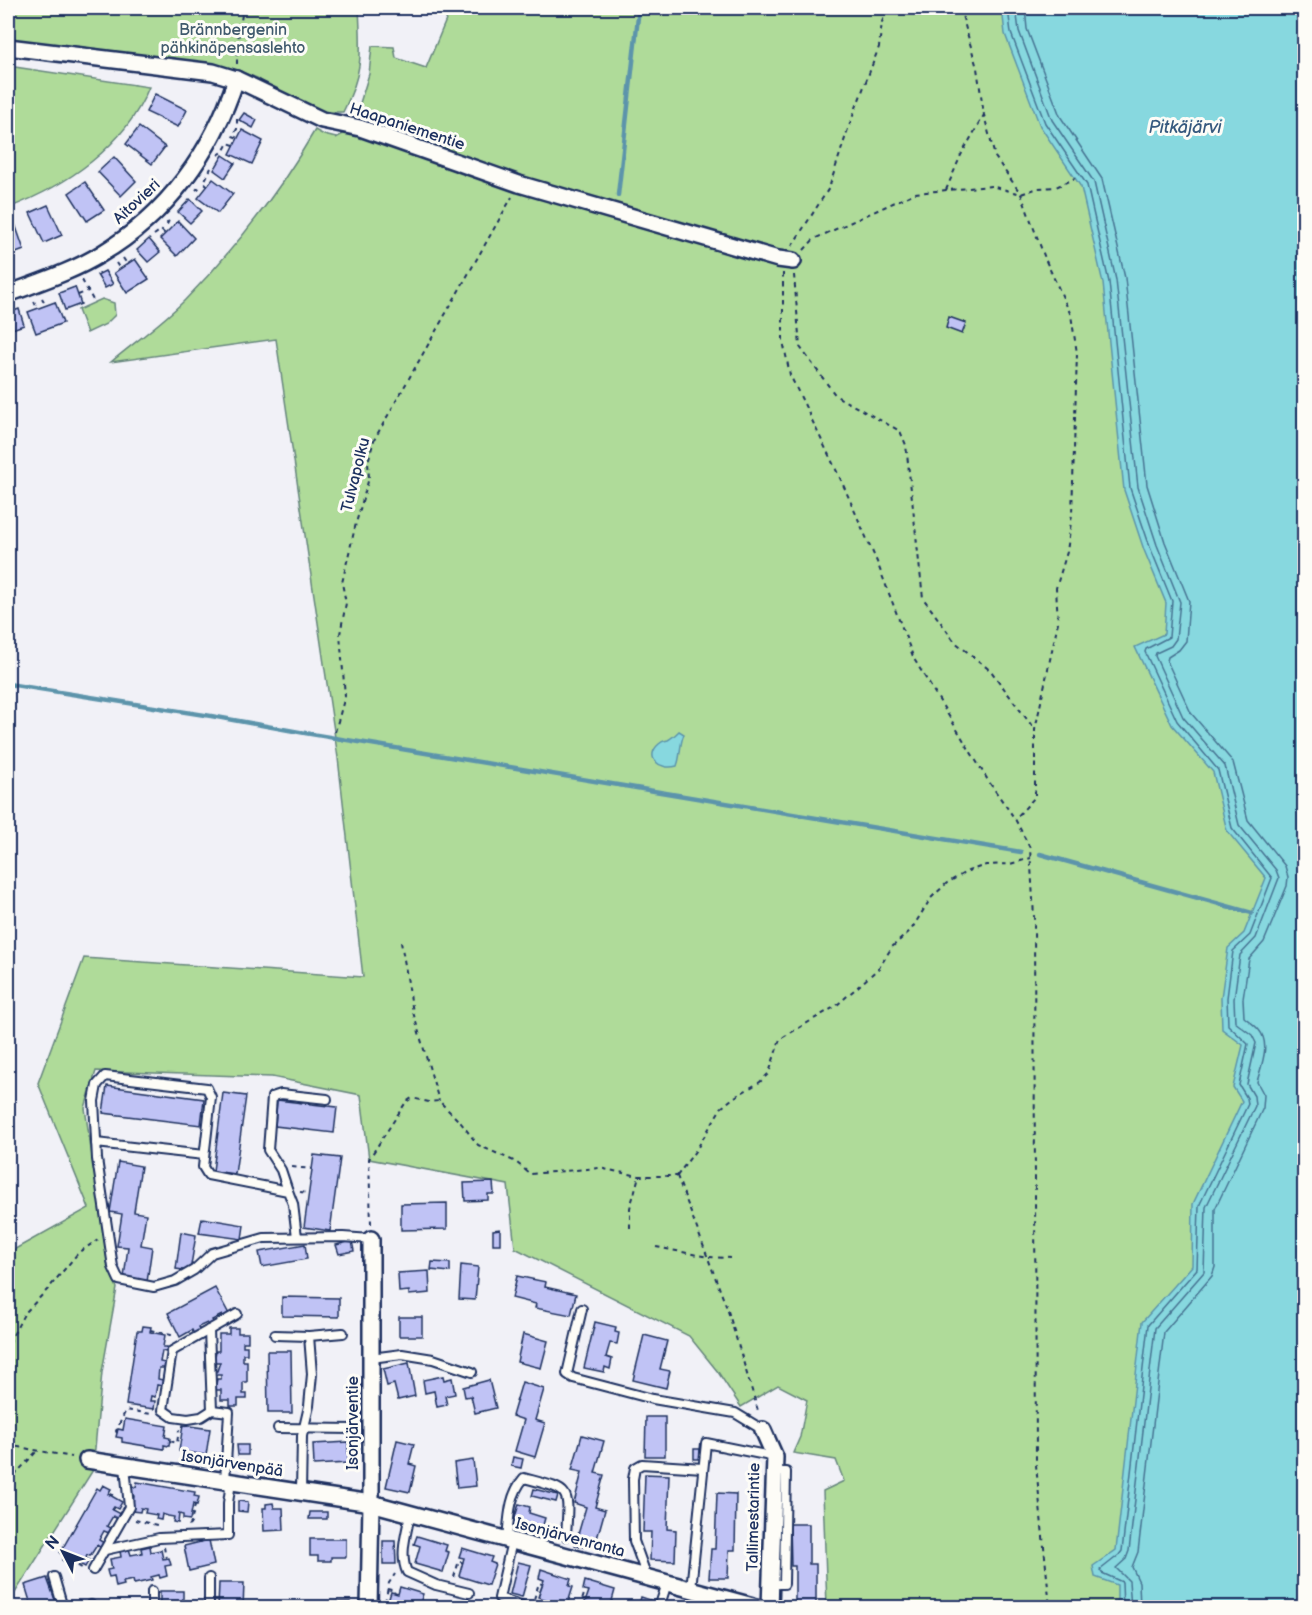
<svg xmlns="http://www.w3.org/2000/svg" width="1312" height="1615" viewBox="0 0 1312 1615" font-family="'Balsamiq Sans',sans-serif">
  <rect width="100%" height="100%" fill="#f1f1f7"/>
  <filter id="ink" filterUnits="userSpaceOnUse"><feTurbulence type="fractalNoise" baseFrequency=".0167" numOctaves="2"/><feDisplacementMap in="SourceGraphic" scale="12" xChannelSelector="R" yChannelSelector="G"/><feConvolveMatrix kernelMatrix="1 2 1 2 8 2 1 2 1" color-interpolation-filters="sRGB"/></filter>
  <g filter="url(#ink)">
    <g fill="#afdb99" stroke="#65857c" stroke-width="1.5">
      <path d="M8,8H359C361,52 364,71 343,112H323L274,90L257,78L236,70L216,66L8,41Z"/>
      <path d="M451,8H1078L1304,815L1161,1607H827L823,1491L844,1481L836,1460L793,1453L800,1437L807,1400L778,1385L741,1407L718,1372L689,1336L515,1248L508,1185L369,1159L361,1095L272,1077L96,1071L85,1108L108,1266L117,1288L102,1372L93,1470L8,1604V1253L89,1208L38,1083L84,958L363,977L338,758L276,339L111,362C135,342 162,323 185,300C237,247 278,194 315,130L324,135L336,138L350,130L620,210L362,125L356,116L369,74L372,46L394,47L396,58L426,68Z"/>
      <path d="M8,66L149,87C125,147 66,186 8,208Z"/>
      <path d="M102,299L114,303L115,315L106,324L87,333L78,310Z"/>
    </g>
    <g fill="#87d8df" stroke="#5c94ab" stroke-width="1.5">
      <path d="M1002,8H1304V1607H1117V1585L1095,1577L1093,1566L1116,1550L1142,1322L1192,1266L1193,1204L1242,1101L1233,1087L1243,1045L1222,1029L1221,998L1228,948L1244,933L1266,878L1227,831L1213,772L1172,725L1135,647L1164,634L1166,603L1144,550L1124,490L1103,283L1081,187L1040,126L1005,34Z"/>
      <path d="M679,731L684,734C679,746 681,756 677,766C659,771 644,757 659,744C664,740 662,742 668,740C672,738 676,734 679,731Z"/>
    </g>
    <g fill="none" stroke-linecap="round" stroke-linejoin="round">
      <g stroke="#467392" stroke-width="1.5">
        <path d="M1008,8L1011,33L1045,123L1087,185L1109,282L1130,488L1150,547L1172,601L1169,637L1146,649L1145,652L1177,721L1218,770L1232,828L1272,878L1250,935L1233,951L1227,998L1228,1025L1248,1044L1239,1085L1247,1098L1248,1104L1199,1206L1197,1269L1148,1325L1122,1551L1119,1555L1100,1570L1102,1573L1122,1582L1123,1608"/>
        <path d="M1016,8L1019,31L1052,120L1094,182L1116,280L1138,487L1157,545L1180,602L1176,639L1171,646L1156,653L1155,656L1183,717L1225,766L1239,825L1276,870L1279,878L1256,938L1240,955L1234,999L1235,1022L1252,1035L1256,1043L1247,1084L1254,1096L1255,1106L1206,1207L1204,1272L1155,1328L1129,1551L1126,1559L1116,1568L1129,1581L1131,1608"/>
        <path d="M1025,8L1027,29L1060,116L1102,179L1125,278L1147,485L1165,542L1189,601L1186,641L1179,650L1168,657L1167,661L1191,713L1233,762L1248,820L1285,866L1288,877L1287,886L1264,942L1249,959L1243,999L1244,1017C1249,1021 1255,1025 1259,1030C1271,1044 1261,1066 1257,1082L1264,1095L1263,1108L1215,1209V1267L1212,1276L1164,1332L1138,1552L1132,1567L1139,1582L1140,1608"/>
      </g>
      <g stroke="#5c94ab" stroke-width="4.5">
        <path d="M618,195L639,8"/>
        <path d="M8,684L211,716L305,733L1021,852"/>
        <path d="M1040,854L1252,913"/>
      </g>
    </g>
    <g fill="#c0c3f5" stroke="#1b2f5e" stroke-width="1.5">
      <path d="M155,94L187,110L178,127L146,112Z"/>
      <path d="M244,113L257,120L253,128L239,120Z"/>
      <path d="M139,127L165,147L152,164L126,144Z"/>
      <path d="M242,130L263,141L252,164L230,154Z"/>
      <path d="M223,155L235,163L225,178L214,170Z"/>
      <path d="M114,157L136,181L121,196L98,172Z"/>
      <path d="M213,179L233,194L218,213L198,198Z"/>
      <path d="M85,182L104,210L87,221L69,193Z"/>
      <path d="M190,199L202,211L190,223L178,212Z"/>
      <path d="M48,205L62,235L44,243L30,213Z"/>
      <path d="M14,221L24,250L8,256V223Z"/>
      <path d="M178,221L194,238L177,256L160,239Z"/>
      <path d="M149,239L160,252L148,262L137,250Z"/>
      <path d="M135,259L149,279L127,293L114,273Z"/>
      <path d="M105,271L113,284L105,288L97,275Z"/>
      <path d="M75,287L81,304L65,310L59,293Z"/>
      <path d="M55,302L63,323L36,333L28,312Z"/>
      <path d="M19,309L24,325L9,330L8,313Z"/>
      <path d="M949,317L966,323L962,334L946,328Z"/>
      <path d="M107,1086L204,1099L201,1125L103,1113Z"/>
      <path d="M223,1093L246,1096L235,1174L213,1171Z"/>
      <path d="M277,1100L337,1107L334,1133L275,1126Z"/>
      <path d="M314,1155L340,1158L330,1231L304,1227Z"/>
      <path d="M118,1162L141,1166L134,1212L146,1214L141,1245L152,1247L147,1282L124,1278L128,1247L117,1246L122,1214L110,1212Z"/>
      <path d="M493,1182L494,1194H488V1200L465,1201L464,1183Z"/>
      <path d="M447,1203V1229L401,1230V1204Z"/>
      <path d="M202,1218L244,1225L242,1239L199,1233Z"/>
      <path d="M500,1229V1244H493V1230Z"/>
      <path d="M181,1232L196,1235L190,1271L176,1269Z"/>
      <path d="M352,1241L354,1251L339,1254L336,1245Z"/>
      <path d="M305,1244L307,1259L262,1267L259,1252Z"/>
      <path d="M432,1262L450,1263V1272L431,1270Z"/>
      <path d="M461,1265L478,1267L475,1300L459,1299Z"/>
      <path d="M429,1271L430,1293L409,1295V1291L399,1292L398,1273Z"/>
      <path d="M517,1276L546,1282L545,1287L576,1294L571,1315L535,1308L536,1304L512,1298Z"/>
      <path d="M215,1288L230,1316L224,1320L222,1315L212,1320L215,1324L209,1328L207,1323L198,1327L200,1331L194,1334L192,1330L180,1337L168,1313Z"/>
      <path d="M282,1297L339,1298V1317L282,1316Z"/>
      <rect x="399" y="1317" width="23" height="19"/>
      <path d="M595,1322L616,1327L615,1332L619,1333L617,1344L610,1343L606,1357L612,1359L610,1369L605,1367L604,1372L584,1368Z"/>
      <path d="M143,1326L151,1327L150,1332L165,1335L163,1347H167L166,1352L162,1351L160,1362L165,1363V1368H159L158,1379L163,1380L162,1386L157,1385L155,1397L151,1396L150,1401H155L154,1409L126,1405L137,1331H142Z"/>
      <path d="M229,1328H238V1333H248V1342H243V1346H247V1354H243V1361H247V1382H243V1394H247V1399H238V1406H230V1400H221V1390H215L217,1379H221V1375H215V1371H217L220,1362H214L216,1351H219V1334H229Z"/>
      <path d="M523,1334L548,1341L541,1368L517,1362Z"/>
      <path d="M644,1335L667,1341L660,1369L670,1371L666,1388L633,1380Z"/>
      <path d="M267,1351H291L292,1413H268Z"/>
      <path d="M409,1363L415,1396L398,1400L394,1384L387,1386L383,1369Z"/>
      <path d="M443,1376L444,1380L452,1378L455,1394L445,1396L447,1405L437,1407L434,1391L425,1393L423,1380Z"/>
      <path d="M489,1380L496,1408L475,1413L471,1396L465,1397L463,1387Z"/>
      <path d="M522,1382L544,1389L535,1420L545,1423L535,1457L515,1451L524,1420L512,1416Z"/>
      <path d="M646,1417H665V1456H645Z"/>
      <path d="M125,1419L167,1426L165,1437L170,1438L169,1446L164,1445V1449L122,1442V1438L116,1437L118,1429L123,1430Z"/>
      <path d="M183,1425L210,1429L206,1455L179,1451Z"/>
      <path d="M582,1435L604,1441L595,1473L604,1475L595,1507L605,1510L596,1542L586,1539L584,1547L575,1545L586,1507L574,1503L582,1472L572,1470Z"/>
      <path d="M397,1440L414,1444L409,1464L416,1466L410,1492L386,1487Z"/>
      <path d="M348,1442V1463L314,1465L313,1444Z"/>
      <path d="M237,1445H248V1455H238Z"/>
      <rect x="694" y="1449" width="6" height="10"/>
      <path d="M513,1457L523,1459L521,1468L511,1466Z"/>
      <path d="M473,1460L476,1486L457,1488L454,1463Z"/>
      <path d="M645,1474L669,1475L667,1529L676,1530L675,1561L650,1560L651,1532H643Z"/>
      <path d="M137,1482L195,1492L194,1496L199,1497L197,1505L193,1504L190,1520L183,1519V1515L179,1514L178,1523L173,1522L174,1517L168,1516L162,1514L161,1520L156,1519L157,1515L145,1513L146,1509L141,1508L140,1512L132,1511L134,1496L130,1495L131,1486L136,1487Z"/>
      <path d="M103,1485L111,1489L108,1494L122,1502L118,1509L114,1507L112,1510L120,1514L117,1519L113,1516L107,1526L111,1528L109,1533L104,1531L99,1540L104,1543L101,1548L97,1545L90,1556L87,1555L86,1558L89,1560L85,1567L71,1559L69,1564L62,1560L64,1556L60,1553L97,1488L100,1490Z"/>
      <path d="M534,1489L558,1495L556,1502L532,1496Z"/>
      <path d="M717,1493L736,1494L735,1550H729L728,1578H709L711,1549H715Z"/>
      <path d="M238,1501L248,1502L247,1512L238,1511Z"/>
      <path d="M273,1503L274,1508H283L284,1530L264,1531L263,1508H266V1504Z"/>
      <path d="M519,1504L530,1507L529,1513L545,1518L541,1532L513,1524Z"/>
      <path d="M310,1512H327V1519H309Z"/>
      <path d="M790,1524H809V1564H816V1606H795V1566H791Z"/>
      <path d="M417,1536L447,1545L445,1551L449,1552L443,1572L415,1564L420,1546L414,1544Z"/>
      <path d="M310,1539H346V1557H331V1561H318V1556H310Z"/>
      <path d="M209,1540L214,1565L189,1571L184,1546Z"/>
      <path d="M383,1541H395L396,1564H383Z"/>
      <path d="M150,1546L151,1552L161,1550L163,1559L169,1558L171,1565L165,1566L167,1576L160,1578L159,1575L151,1577L152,1580L134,1584L133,1580L123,1582L124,1585L116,1587L114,1576L109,1577L108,1574L107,1570L112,1569L110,1559L121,1557L120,1551L129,1549L131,1555L142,1553L141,1548Z"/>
      <path d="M462,1548L492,1557L490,1562L495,1564L488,1585L459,1576L464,1558L459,1557Z"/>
      <path d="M518,1562L531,1565L522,1597L510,1594Z"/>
      <path d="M541,1569L571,1579L569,1586L573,1587L567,1606L538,1597L544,1580L539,1578Z"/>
      <path d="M47,1578L58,1608H32L25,1585Z"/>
      <path d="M585,1581L615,1590L610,1608H583L589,1591L583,1590Z"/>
      <path d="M219,1583H244L243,1608H218Z"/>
      <path d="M400,1587L423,1594L421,1600L426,1602L425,1608H386L391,1592L398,1594Z"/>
      <rect x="160" y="1591" width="23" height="17"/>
      <path d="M641,1597L653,1601L651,1608H638Z"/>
      <rect x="327" y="1602" width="23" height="6"/>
      <rect x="99" y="1604" width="25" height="4"/>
    </g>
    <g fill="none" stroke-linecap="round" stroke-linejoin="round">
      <g stroke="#1b2f5e" stroke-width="12">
        <g id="service">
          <path d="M96,1143L204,1155"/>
          <path d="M288,1191L281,1170L268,1150L272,1097L281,1094L327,1099"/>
          <path d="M297,1237L293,1204L288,1191L208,1175L203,1167L211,1097L207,1088L105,1076L97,1085L94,1101L97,1159L113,1267L119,1280L154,1287L175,1281L194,1270L212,1253L264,1238L343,1237L371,1239"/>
          <path d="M582,1309L567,1374L573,1378L653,1399L735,1413L763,1430"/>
          <path d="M209,1330L212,1410"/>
          <path d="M275,1335L309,1336"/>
          <path d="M371,1358L402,1354L433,1359L472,1372"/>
          <path d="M278,1428L353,1429"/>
          <path d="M225,1481L229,1412L212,1410L201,1417L188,1419L173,1417L163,1410L172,1351L237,1314"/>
          <path d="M301,1493L302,1436L309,1406L312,1374L309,1336L343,1333"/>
          <path d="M410,1514C407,1532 399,1554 407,1572L436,1585L469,1593"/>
          <path d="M507,1540C509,1518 509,1495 524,1478C572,1491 569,1487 566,1536"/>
          <path d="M512,1541L499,1598L529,1608"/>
          <path d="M105,1550L159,1538L228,1535V1503L231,1482"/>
          <path d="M93,1570L129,1507L125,1466"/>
          <path d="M54,1577L63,1608"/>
          <path d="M647,1577L634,1541L633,1479L635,1468L642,1464L703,1468"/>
          <path d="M771,1584H784L786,1472H774"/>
          <path d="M691,1589L706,1443L775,1457"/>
          <path d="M91,1608V1605"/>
          <path d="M152,1608V1591"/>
          <path d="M209,1608V1578"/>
          <path d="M659,1608L667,1583"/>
        </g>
      </g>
      <g stroke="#1b2f5e" stroke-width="20">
        <g id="minor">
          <path d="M8,47L213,72L236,79L322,120L360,128L519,184L778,259L793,261"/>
          <path d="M8,294C39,282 72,272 101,254C167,215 213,151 236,79"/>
          <path d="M763,1430L775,1457L770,1608"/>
          <path d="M87,1460L371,1503L760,1608"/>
          <path d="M369,1608L371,1503V1239"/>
        </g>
      </g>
      <g stroke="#1b2f5e" stroke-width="2" stroke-dasharray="4.5 4.5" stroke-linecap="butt">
        <path d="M960,8L977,68L984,115L995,157L1021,194L1046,261L1071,315L1077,353L1072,514L1067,552L1056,588L1058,622L1035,730V797L1015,819"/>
        <path d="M237,64V46L243,8"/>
        <path d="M237,119V129L233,136L238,138"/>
        <path d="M218,155L223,152L228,143L234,145"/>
        <path d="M208,186L204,182L211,168"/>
        <path d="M196,190L198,188L203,192"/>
        <path d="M946,190L961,155L984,115"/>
        <path d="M169,221L167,223L171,228"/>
        <path d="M154,235L161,230L165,234"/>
        <path d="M792,246L829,188L848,129L879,47L882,22L888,8"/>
        <path d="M804,250L814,239L915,193L991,186L1021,194L1038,188L1056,187L1075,178"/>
        <path d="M123,258L127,264"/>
        <path d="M116,263L120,269"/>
        <path d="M783,273V341L790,375L841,480L877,562L914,659L989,782L1015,819L1030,848L1034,917L1036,1465L1050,1608"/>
        <path d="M794,275L800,347L836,396L900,431L906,445L923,598L955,642L991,671L1035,730"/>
        <path d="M82,280L94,302"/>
        <path d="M78,295L88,291"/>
        <path d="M42,298L46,305"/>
        <path d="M34,301L37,309"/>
        <path d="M335,732L345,696L340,634L346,603L342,583L356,523L369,478L368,462L374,440L512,197"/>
        <path d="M401,942L413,1012L439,1101"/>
        <path d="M292,1167L312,1169"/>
        <path d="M677,1176L698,1147L721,1108L733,1098L760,1082L769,1073L780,1039L836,1006L879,968L892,947L911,930L931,898L947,883L968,871L986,865L1010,864L1031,858"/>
        <path d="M677,1176L728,1311L759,1414"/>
        <path d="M300,1192L308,1193"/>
        <path d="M371,1224L369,1159L406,1102L412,1098L429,1102L439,1101L461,1123L478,1145L516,1162L530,1174L599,1168L639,1176H677"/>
        <path d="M630,1228V1208L639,1176"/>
        <path d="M656,1247L708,1257L730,1258"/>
        <path d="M150,1330L175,1336"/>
        <path d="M8,1332L11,1339"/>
        <path d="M8,1352L11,1339L24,1314L48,1289L79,1252L98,1240"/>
        <path d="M117,1433L116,1431L126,1410L152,1414"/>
        <path d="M170,1441L177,1443L179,1430"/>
        <path d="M8,1445L72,1457"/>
        <path d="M8,1482L37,1451"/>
        <path d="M109,1493L116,1497"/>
        <path d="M135,1520L161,1526"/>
        <path d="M189,1526L191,1523L195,1505"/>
        <path d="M164,1547L166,1559"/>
        <path d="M70,1561L82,1568"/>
        <path d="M454,1577L459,1561L463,1563"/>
        <path d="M387,1589L395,1591L394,1593"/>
        <path d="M534,1599L539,1583L542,1584"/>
        <path d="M385,1602L389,1583L395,1574"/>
        <path d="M580,1608L584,1594L587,1595"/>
      </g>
      <use href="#service" stroke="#fdfcf7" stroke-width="8"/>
      <use href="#minor" stroke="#fdfcf7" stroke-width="15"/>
    </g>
  </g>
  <g text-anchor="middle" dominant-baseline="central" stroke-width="6" stroke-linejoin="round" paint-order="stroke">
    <g font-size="16" fill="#405a6d" stroke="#fdfcf7">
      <text x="233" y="30">Brännbergenin<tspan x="233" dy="18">pähkinäpensaslehto</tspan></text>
    </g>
    <g font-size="16" fill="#1b2f5e" stroke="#fdfcf7">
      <text transform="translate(407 127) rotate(18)">Haapaniementie</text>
      <text transform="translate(137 202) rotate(-43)">Aitovieri</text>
      <text transform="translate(356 475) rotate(-76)">Tulvapolku</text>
      <text transform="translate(353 1423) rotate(-90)">Isonjärventie</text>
      <text transform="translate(232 1464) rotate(9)">Isonjärvenpää</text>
      <text transform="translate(754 1517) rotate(-89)">Tallimestarintie</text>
      <text transform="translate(570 1538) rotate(15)">Isonjärvenranta</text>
    </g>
    <g font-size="18" font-style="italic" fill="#36597e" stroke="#fdfcf7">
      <text x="1185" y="127">Pitkäjärvi</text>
    </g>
  </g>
  <rect width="1312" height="1615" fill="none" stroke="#fdfcf7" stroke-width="30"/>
  <rect x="15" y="15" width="1282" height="1585" fill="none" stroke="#1b2f5e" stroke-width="2" filter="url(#ink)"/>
  <g transform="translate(63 1552) rotate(312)" stroke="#fdfcf7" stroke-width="4.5" paint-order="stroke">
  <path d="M0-4.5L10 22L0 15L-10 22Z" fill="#1b2f5e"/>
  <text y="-9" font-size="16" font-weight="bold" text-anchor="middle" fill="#1b2f5e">N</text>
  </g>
</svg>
